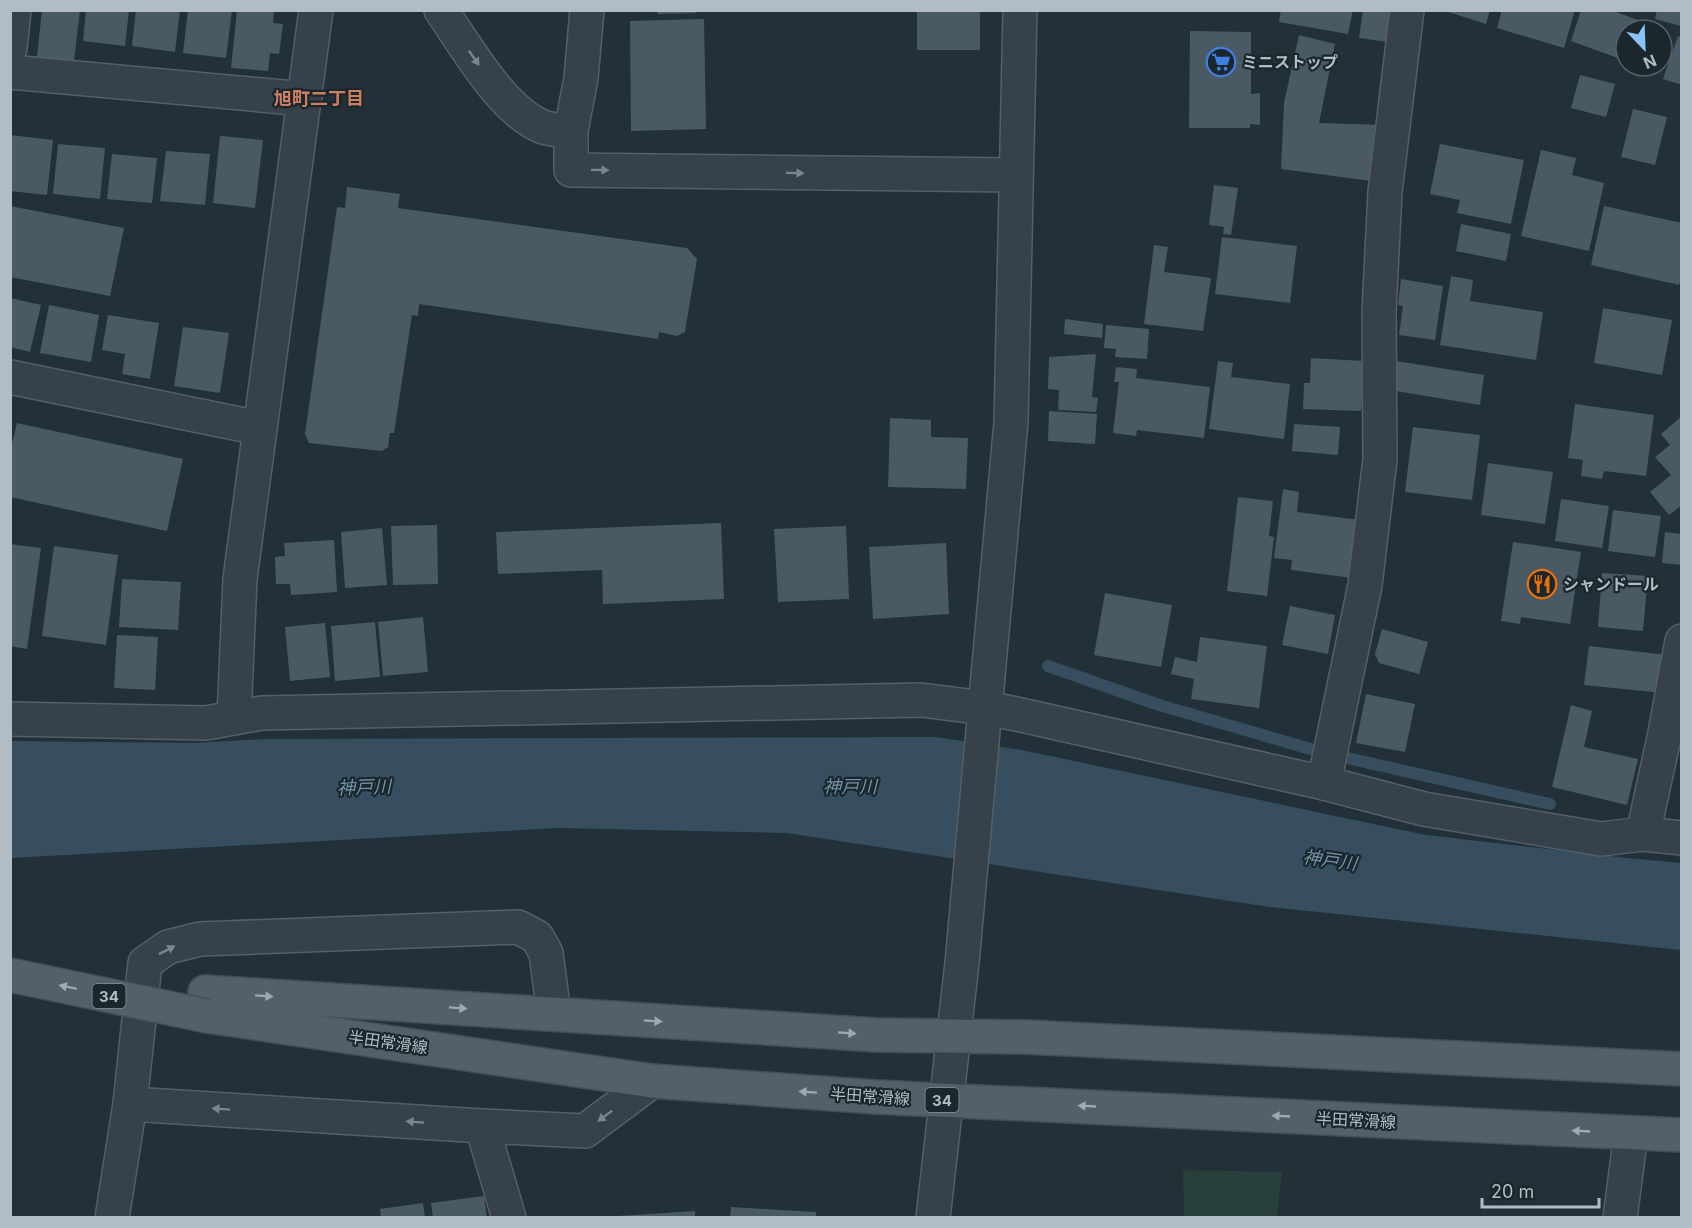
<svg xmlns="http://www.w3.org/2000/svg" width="1692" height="1228" viewBox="0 0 1692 1228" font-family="Inter,'Noto Sans JP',sans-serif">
  <rect width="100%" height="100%" fill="#223038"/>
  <path fill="#283f3b" d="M1183,1170L1282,1172L1277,1217H1184Z"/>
  <path fill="#364e5f" d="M936,737L1022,750L1426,835L1627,858L1681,863V950L1269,907L787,833L558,828L11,858V741L193,743L267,739Z"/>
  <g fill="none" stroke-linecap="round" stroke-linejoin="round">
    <path stroke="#364e5f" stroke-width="12" d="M1048,666L1159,705L1321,752L1550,804"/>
  </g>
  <g fill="#4a5a64">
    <path d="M42,10H80L74,61L37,57Z"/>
    <path d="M86,10H129L125,46L83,41Z"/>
    <path d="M136,10H180L175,52L132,46Z"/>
    <path d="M188,10H232L226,58L183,53Z"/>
    <path d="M237,10H274L273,23L283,24L279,54L270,53L268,71L231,68Z"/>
    <path d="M657,10H696V13L658,14Z"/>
    <rect x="917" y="10" width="63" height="40"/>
    <path d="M1281,10H1353L1348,34L1279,22Z"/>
    <path d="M1363,10H1400L1395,43L1359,38Z"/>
    <path d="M1442,10H1490L1486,24Z"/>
    <path d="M1502,10H1575L1564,48L1497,28Z"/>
    <path d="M1581,10H1611L1654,26L1652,30H1626V61L1571,41Z"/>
    <path d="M1657,10H1682L1681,26L1655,19Z"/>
    <path d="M704,19L706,129L631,131L630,21Z"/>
    <path d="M1190,31L1251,32V94L1260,93V125L1250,124V128H1189Z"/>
    <path d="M1299,35L1335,44L1319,123L1385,125L1379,182L1281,169L1284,103Z"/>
    <path d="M1678,36L1682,37V85L1663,79Z"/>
    <path d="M1580,75L1615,84L1606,117L1571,108Z"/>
    <path d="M1633,109L1667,117L1655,165L1621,157Z"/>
    <path d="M10,135L53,140L47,195L10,191Z"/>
    <path d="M220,136L263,140L255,208L213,203Z"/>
    <path d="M58,144L105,148L100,199L53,194Z"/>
    <path d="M1440,144L1524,160L1511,224L1457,213L1460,200L1430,194Z"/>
    <path d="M1541,150L1576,158L1572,175L1604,183L1589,251L1521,236Z"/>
    <path d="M166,151L210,154L205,205L160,201Z"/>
    <path d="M112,154L157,158L152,203L107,199Z"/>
    <path d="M1214,185L1238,188L1231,235L1223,234L1224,227L1209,225Z"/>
    <path d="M347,187L400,194L398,208L687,248L697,259L685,332L677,336L659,332L658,339L419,304L418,316L412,315L394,433H390L388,447L382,451L309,443L305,434L337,207L345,208Z"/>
    <path d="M10,206L124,228L110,296L10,277Z"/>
    <path d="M1604,206L1682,223V274L1679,285L1591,265Z"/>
    <path d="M1461,224L1511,234L1506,261L1456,251Z"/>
    <path d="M1222,237L1297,246L1290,303L1215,294Z"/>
    <path d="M1154,245L1168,247L1164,272L1211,278L1203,331L1144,324Z"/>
    <path d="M1451,276L1473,280L1470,301L1543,312L1536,360L1440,345Z"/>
    <path d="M1401,279L1443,286L1435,340L1399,335L1403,306L1398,305Z"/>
    <path d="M10,298L41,305L30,352L10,347Z"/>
    <path d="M49,305L99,315L91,362L40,353Z"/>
    <path d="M1603,308L1672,320L1662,375L1594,363Z"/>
    <path d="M108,315L159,323L150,379L122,374L125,354L102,350Z"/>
    <path d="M1065,319L1103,324L1102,338L1064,334Z"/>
    <path d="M1106,325L1149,329L1147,359L1115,357L1116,349L1104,348Z"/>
    <path d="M183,327L229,333L220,393L174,386Z"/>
    <path d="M1096,354L1092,397L1098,398L1096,412L1058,410L1059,390L1048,389L1049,357Z"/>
    <path d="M1311,358L1364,361L1361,411L1303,409L1304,383H1310Z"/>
    <path d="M1390,360L1484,375L1480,405L1390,390Z"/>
    <path d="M1218,361L1233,363L1231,377L1290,384L1284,439L1209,429Z"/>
    <path d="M1116,367L1137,369L1136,378L1210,387L1204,438L1137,430L1136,436L1113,433L1119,382H1114Z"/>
    <path d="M1575,404L1654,415L1646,476L1604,471L1602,479L1581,476L1583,460L1568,458Z"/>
    <path d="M1049,411L1097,414L1095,444L1048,441Z"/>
    <path d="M1682,416V505L1669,515L1650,492L1671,475L1655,457L1670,445L1661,434Z"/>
    <path d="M890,418L931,420V437L968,438L966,489L888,487Z"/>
    <path d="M17,423L183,459L167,531L10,497V452Z"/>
    <path d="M1294,424L1340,427L1338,455L1292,451Z"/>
    <path d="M1413,427L1480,435L1472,500L1405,492Z"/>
    <path d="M1488,463L1553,472L1545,524L1481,515Z"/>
    <path d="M1283,489L1299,492L1297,512L1360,520L1352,578L1291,570L1292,560L1274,558Z"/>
    <path d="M1238,497L1273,501L1269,536L1274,537L1267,596L1227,591Z"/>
    <path d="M1561,499L1609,506L1602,548L1555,541Z"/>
    <path d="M1613,510L1661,516L1655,557L1608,551Z"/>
    <path d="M721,523L724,599L603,604L602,570L498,574L496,532Z"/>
    <path d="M437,525L438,584L393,585L391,526Z"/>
    <path d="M846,526L849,599L778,602L774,529Z"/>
    <path d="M382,528L387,585L345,588L341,532Z"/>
    <path d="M1665,532L1682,534V565L1662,563Z"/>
    <path d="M334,540L337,592L291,595L290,584H276L275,557L285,556L284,543Z"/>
    <path d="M1513,542L1581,552L1570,624L1521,617L1520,624L1501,621Z"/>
    <path d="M946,543L949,614L873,619L869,547Z"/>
    <path d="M10,544L41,548L27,649L10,646Z"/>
    <path d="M54,546L118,555L106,645L42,636Z"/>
    <path d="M1602,573L1648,576L1643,631L1598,627Z"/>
    <path d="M122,579L181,582L178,630L119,627Z"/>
    <path d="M1105,593L1172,605L1161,667L1094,655Z"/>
    <path d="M1290,606L1335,615L1328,654L1282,645Z"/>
    <path d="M423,617L428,672L383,676L378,622Z"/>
    <path d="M375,622L380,677L335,681L331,626Z"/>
    <path d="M325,623L330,677L290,681L285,627Z"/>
    <path d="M1382,629L1428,642L1419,674L1379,663L1375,654Z"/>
    <path d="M117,635L158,637L155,690L114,688Z"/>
    <path d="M1200,637L1267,646L1259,708L1191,699L1194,679L1171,674L1175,657L1197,662Z"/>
    <path d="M1589,646L1667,655L1663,693L1584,685Z"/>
    <path d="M1366,694L1415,704L1405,752L1356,743Z"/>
    <path d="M1571,705L1592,711L1584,747L1638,759L1627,805L1552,787Z"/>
    <path d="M484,1196L487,1218H433L431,1203Z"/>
    <path d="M423,1203L425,1218H381L380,1209Z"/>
    <path d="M731,1207L816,1212V1218H730Z"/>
    <path d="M695,1211V1218H617V1216Z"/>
  </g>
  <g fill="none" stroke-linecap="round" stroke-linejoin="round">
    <g stroke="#545f67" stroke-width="36">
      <g id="minor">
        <path d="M441,10C466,46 502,111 543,127C551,130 562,130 571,131V170L1015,175"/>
        <path d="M10,48L14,10"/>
        <path d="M10,72L305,99"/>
        <path d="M571,131L581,78L587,10"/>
        <path d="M10,377L259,428"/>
        <path d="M10,719L206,723L262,713L921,700L985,708L1017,714L1324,783L1424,809L1601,839L1643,834L1682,838"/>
        <path d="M1324,783L1365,585L1380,459L1379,311L1385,192L1407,10"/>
        <path d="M1643,834L1664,738L1682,641"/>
        <path d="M554,1014L546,953L537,937L518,927L200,939L168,947L145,963L130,1104L482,1126L585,1131L652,1081"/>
        <path d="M482,1126L509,1218"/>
        <path d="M112,1218L130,1104"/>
        <path d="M1620,1218L1631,1134"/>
      </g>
    </g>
    <g stroke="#545f67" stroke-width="36">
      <g id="tertiary">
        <path d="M234,718L240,579L316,10"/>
        <path d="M933,1218L962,963L1011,422L1020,10"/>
      </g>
    </g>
    <g stroke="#424d55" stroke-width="36">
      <g id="primary">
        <path d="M205,992L877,1035L1026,1037L1682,1069"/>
        <path d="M207,1016L652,1081L876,1097L1682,1135"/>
      </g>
    </g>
    <use href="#minor" stroke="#364149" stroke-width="33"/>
    <use href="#tertiary" stroke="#364149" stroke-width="33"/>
    <use href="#primary" stroke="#546069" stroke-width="33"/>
    <g stroke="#424d55" stroke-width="36" stroke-linecap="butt">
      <path id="primary-bridge" d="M10,975L207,1016"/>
    </g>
    <use href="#primary-bridge" stroke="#546069" stroke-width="33"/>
  </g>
  <defs><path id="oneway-solid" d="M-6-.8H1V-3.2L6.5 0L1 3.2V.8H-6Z" transform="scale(1.5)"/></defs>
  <g fill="#7a858d">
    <use href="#oneway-solid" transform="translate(474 58) rotate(55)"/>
    <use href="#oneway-solid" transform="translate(600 170) rotate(1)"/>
    <use href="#oneway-solid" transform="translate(795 173) rotate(1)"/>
    <use href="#oneway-solid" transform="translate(167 950) rotate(-27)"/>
    <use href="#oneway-solid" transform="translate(221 1109) rotate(-176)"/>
    <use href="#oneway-solid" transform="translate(605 1116) rotate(143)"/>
    <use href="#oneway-solid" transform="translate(415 1122) rotate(-176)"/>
  </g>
  <g fill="#9eaab3">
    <use href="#oneway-solid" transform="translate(68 987) rotate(-168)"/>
    <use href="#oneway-solid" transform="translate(264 996) rotate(4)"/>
    <use href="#oneway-solid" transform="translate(458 1008) rotate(4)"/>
    <use href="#oneway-solid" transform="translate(653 1021) rotate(4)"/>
    <use href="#oneway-solid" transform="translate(847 1033) rotate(4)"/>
    <use href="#oneway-solid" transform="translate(808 1092) rotate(-176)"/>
    <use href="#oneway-solid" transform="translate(1087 1106) rotate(-177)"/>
    <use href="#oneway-solid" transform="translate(1281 1116) rotate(-177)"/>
    <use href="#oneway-solid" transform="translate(1581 1131) rotate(-177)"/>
  </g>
  <defs>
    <g id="supermarket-ring" transform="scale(1.5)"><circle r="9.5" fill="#1b262d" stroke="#3f7fe0" stroke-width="1.5"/><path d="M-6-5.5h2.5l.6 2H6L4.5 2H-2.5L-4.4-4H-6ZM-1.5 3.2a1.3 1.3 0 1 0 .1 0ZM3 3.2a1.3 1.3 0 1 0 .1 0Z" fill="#3f7fe0"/></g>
    <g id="restaurant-ring" transform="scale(1.5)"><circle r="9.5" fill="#1b262d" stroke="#e8710a" stroke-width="1.5"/><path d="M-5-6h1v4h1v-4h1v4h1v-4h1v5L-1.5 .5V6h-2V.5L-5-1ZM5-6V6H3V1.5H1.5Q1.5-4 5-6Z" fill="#e8710a"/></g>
  </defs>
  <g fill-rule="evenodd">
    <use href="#supermarket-ring" x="1221" y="62"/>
    <use href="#restaurant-ring" x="1542" y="584"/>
  </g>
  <g text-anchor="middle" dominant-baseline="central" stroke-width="4.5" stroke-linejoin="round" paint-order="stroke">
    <g fill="#1b262d" stroke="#848f97" stroke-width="1.5">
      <rect x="92.5" y="984" width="33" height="24" rx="4.5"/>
      <rect x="925.5" y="1088" width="33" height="24" rx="4.5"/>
    </g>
    <g font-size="15" font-weight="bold" fill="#b1bcc5">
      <text x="109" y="996">34</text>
      <text x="942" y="1100">34</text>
    </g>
    <g font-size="16" font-weight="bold" fill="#b1bcc5" stroke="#1b262d" text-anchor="start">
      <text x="1242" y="62">ミニストップ</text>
      <text x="1563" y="584">シャンドール</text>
    </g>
    <g font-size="16" fill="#b1bcc5" stroke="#1b262d">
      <text transform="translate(388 1042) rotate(8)">半田常滑線</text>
      <text transform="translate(870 1096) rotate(4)">半田常滑線</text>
      <text transform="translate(1356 1120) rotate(3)">半田常滑線</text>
    </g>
    <g font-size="18" font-weight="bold" fill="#cf7e62" stroke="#1b262d">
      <text x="319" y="98">旭町二丁目</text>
    </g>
    <g font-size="18" font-style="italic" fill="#7293a8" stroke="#1b262d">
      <text x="850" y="786">神戸川</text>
      <text transform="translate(364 787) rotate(-2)">神戸川</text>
      <text transform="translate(1330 860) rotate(8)">神戸川</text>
    </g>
  </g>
  <rect width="1692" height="1228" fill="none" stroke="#b1bcc5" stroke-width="24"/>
  <g transform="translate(1644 48) rotate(157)"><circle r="28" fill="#1b262d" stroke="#57626a" stroke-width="1.5"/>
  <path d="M0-4.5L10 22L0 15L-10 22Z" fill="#87c4f3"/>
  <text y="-9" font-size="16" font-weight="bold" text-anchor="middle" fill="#b1bcc5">N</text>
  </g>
  <path d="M1482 1198v9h117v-9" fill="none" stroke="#b1bcc5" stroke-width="3"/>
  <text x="1491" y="1198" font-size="18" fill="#b1bcc5" stroke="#1b262d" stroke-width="4.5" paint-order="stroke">20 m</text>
</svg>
